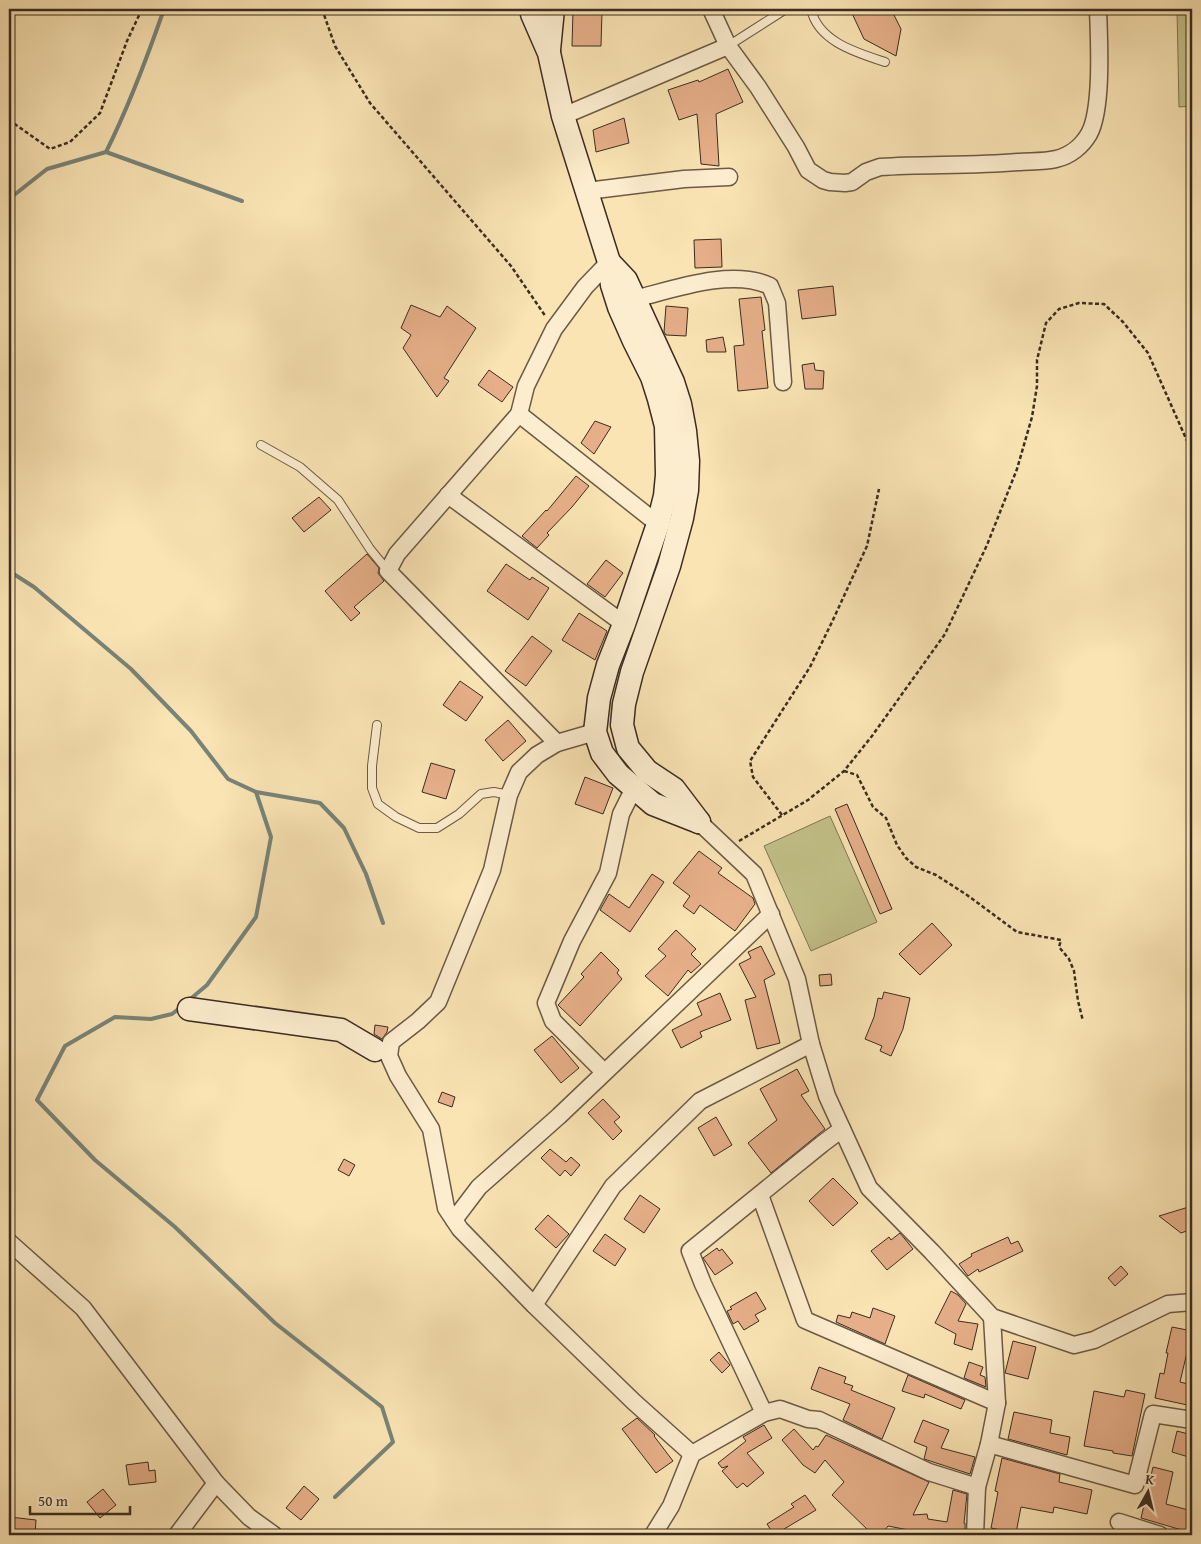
<svg xmlns="http://www.w3.org/2000/svg" width="1201" height="1544" viewBox="0 0 1201 1544" font-family="'Gentium Book Plus',serif">
  <rect width="100%" height="100%" fill="#fae4b4"/>
  <filter id="stains"><feTurbulence type="fractalNoise" baseFrequency=".004" numOctaves="4"/><feColorMatrix values="0 0 0 0 .2 0 0 0 0 .09 0 0 0 0 .02 0 0 0 .5 -.17"/></filter>
  <radialGradient id="worn" r=".72"><stop offset=".6" stop-color="#630" stop-opacity="0"/><stop offset="1" stop-color="#630" stop-opacity=".3"/></radialGradient>
  <g fill="#c3c28a" stroke="#7f7756">
    <path d="M1177,9H1192V106L1179,107Z"/>
    <path d="M830,816L877,922L811,951L764,846Z"/>
  </g>
  <g fill="none" stroke-linecap="round" stroke-linejoin="round">
    <g stroke="#778479" stroke-width="4">
      <path d="M106,152C129,106 147,58 164,9"/>
      <path d="M9,199L47,169L106,152L242,201"/>
      <path d="M9,571L34,587L131,669L191,731L228,779L256,792L320,803L344,828L366,874L383,923"/>
      <path d="M188,1001L207,985L256,917L271,837L256,792"/>
      <path d="M181,1007L172,1014L151,1019L115,1017L65,1046L37,1100L95,1160L175,1227L275,1323L382,1407L393,1442L335,1497"/>
    </g>
  </g>
  <g fill="#e6af89" stroke="#3b2c21">
    <path d="M850,9H891L901,29L896,56L864,39Z"/>
    <path d="M573,10L602,11L601,46H572Z"/>
    <path d="M728,69L743,102L716,114L719,166L701,164L697,114L679,120L668,90L698,80L699,82Z"/>
    <path d="M624,118L629,143L596,152L593,130Z"/>
    <path d="M721,239L722,267L695,268L694,240Z"/>
    <path d="M833,286L836,315L802,319L798,290Z"/>
    <path d="M761,297L765,330L762,331L768,388L738,391L734,346L744,345L739,299Z"/>
    <path d="M411,305L440,317L447,306L476,328L444,378L449,381L437,397L403,348L411,335L401,328Z"/>
    <path d="M666,306L688,308L686,336L666,335L664,332Z"/>
    <path d="M723,337L726,352H707L706,340Z"/>
    <path d="M814,363L815,370L824,371L823,389H805L802,365Z"/>
    <path d="M489,370L513,387L502,402L478,385Z"/>
    <path d="M595,421L611,427L594,454L581,443Z"/>
    <path d="M576,476L589,486L572,507L547,533L549,535L537,548L522,536L546,510L547,511Z"/>
    <path d="M319,497L331,510L304,532L292,518Z"/>
    <path d="M367,554L379,568L378,573L384,581L354,607L360,613L351,621L325,591Z"/>
    <path d="M606,560L623,573L605,597L587,584Z"/>
    <path d="M506,564L530,580L532,577L549,588L528,620L487,591Z"/>
    <path d="M579,613L607,631L595,660L562,640Z"/>
    <path d="M532,636L552,651L526,686L505,671Z"/>
    <path d="M460,681L483,697L466,721L443,705Z"/>
    <path d="M508,720L526,741L503,761L485,740Z"/>
    <path d="M431,763L455,770L446,799L422,792Z"/>
    <path d="M585,777L613,788L603,814L575,804Z"/>
    <path d="M847,804L892,909L880,914L835,809Z"/>
    <path d="M699,851L722,868L718,873L753,898L755,904L735,931L700,905L694,914L683,906L690,896L673,883Z"/>
    <path d="M652,874L664,882L630,932L600,910L609,894L629,908Z"/>
    <path d="M932,923L952,945L920,975L899,954Z"/>
    <path d="M676,930L696,949L691,954L701,964L691,973L688,970L668,996L645,976L666,956L658,949Z"/>
    <path d="M761,946L775,974L764,980L780,1043L757,1049L745,1000L756,997L739,964L751,958L748,952Z"/>
    <path d="M601,952L619,970L617,973L622,979L580,1026L558,1005L584,977L581,974Z"/>
    <path d="M831,974L832,985L820,986L819,975Z"/>
    <path d="M884,992L910,998L903,1029L891,1056L880,1051L882,1046L865,1039L874,1017L878,998L882,999Z"/>
    <path d="M720,993L731,1020L700,1032L702,1037L681,1048L672,1030L702,1015L697,1003Z"/>
    <path d="M375,1025L388,1027L387,1032L382,1039L374,1034Z"/>
    <path d="M552,1036L579,1068L561,1083L534,1050Z"/>
    <path d="M797,1069L809,1091L801,1095L825,1129L771,1173L748,1143L777,1120L760,1089Z"/>
    <path d="M442,1092L455,1097L452,1107L438,1102Z"/>
    <path d="M603,1099L620,1117L614,1122L622,1131L613,1140L588,1113Z"/>
    <path d="M716,1117L732,1145L714,1156L698,1128Z"/>
    <path d="M550,1149L566,1162L571,1157L580,1165L571,1176L565,1170L560,1176L541,1158Z"/>
    <path d="M344,1159L355,1165L349,1176L338,1170Z"/>
    <path d="M833,1178L858,1203L833,1226L809,1201Z"/>
    <path d="M640,1195L660,1209L644,1233L624,1219Z"/>
    <path d="M1192,1206V1229L1181,1233L1159,1216Z"/>
    <path d="M548,1215L569,1234L556,1248L535,1229Z"/>
    <path d="M900,1233L913,1249L887,1270L871,1251L889,1237L891,1240Z"/>
    <path d="M605,1234L626,1249L615,1266L593,1251Z"/>
    <path d="M1008,1237L1011,1244L1018,1241L1023,1251L979,1272L978,1269L968,1276L959,1264L972,1256L971,1254Z"/>
    <path d="M717,1248L719,1251L722,1249L733,1263L715,1275L703,1258Z"/>
    <path d="M1121,1266L1128,1274L1115,1286L1108,1278Z"/>
    <path d="M951,1291L958,1295L966,1304L958,1321L978,1324L972,1350L954,1344L956,1334L935,1323Z"/>
    <path d="M756,1292L766,1309L755,1315L759,1321L744,1330L738,1321L733,1324L727,1311L732,1309L730,1307Z"/>
    <path d="M873,1308L895,1316L885,1344L836,1322L838,1315L850,1318L852,1312L870,1318Z"/>
    <path d="M1172,1327L1192,1331L1180,1382L1192,1385V1406L1155,1398L1160,1373L1164,1374L1168,1353H1166Z"/>
    <path d="M1013,1341L1036,1347L1028,1379L1005,1373Z"/>
    <path d="M719,1352L730,1365L722,1373L710,1360Z"/>
    <path d="M969,1362L983,1367L980,1375L985,1377L986,1387L964,1378Z"/>
    <path d="M819,1367L846,1377L844,1383L853,1386L851,1390L895,1408L882,1439L843,1420L850,1404L811,1389Z"/>
    <path d="M908,1375L965,1400L961,1409L925,1394L924,1398L902,1391Z"/>
    <path d="M1126,1390L1145,1394L1132,1456L1113,1453V1451L1084,1446L1094,1391L1124,1397Z"/>
    <path d="M1014,1412L1052,1420L1050,1433L1070,1437L1067,1455L1008,1439Z"/>
    <path d="M637,1418L655,1435L654,1436L673,1461L656,1473L622,1429Z"/>
    <path d="M923,1420L949,1430L941,1448L975,1457L970,1474L924,1459L927,1447L914,1442Z"/>
    <path d="M764,1425L772,1438L747,1453L764,1473L747,1487L743,1483L737,1488L722,1471L728,1466L722,1468L718,1463L746,1441L743,1437Z"/>
    <path d="M794,1429L813,1450L816,1446L818,1447L826,1435L929,1482L913,1515L927,1514L928,1519L947,1522L953,1490L967,1494L964,1523H965V1535H919V1532L888,1526L881,1535H873L832,1495L844,1482L825,1460L815,1473L803,1465L782,1440Z"/>
    <path d="M1177,1431L1192,1435V1458L1172,1452Z"/>
    <path d="M1002,1458L1060,1474L1059,1482L1092,1490L1087,1514L1054,1507L1053,1513L1021,1507L1016,1533L991,1528L998,1492L995,1491Z"/>
    <path d="M148,1462L149,1471L155,1470L156,1482L129,1485L126,1465Z"/>
    <path d="M1153,1467L1173,1472L1166,1504L1192,1511V1533L1141,1518Z"/>
    <path d="M304,1486L319,1499L301,1520L286,1508Z"/>
    <path d="M103,1489L116,1505L100,1518L87,1502Z"/>
    <path d="M805,1495L816,1510L774,1535L767,1524L794,1507L791,1504Z"/>
    <path d="M10,1517L36,1520L35,1535H9Z"/>
  </g>
  <g fill="none" stroke-linecap="round" stroke-linejoin="round">
    <g stroke="#6b5a46" stroke-width="10">
      <g id="lane">
        <path d="M811,9C818,42 858,53 885,62"/>
        <path d="M728,46L786,9"/>
        <path d="M261,445L300,467L338,500L370,549L388,571"/>
        <path d="M377,725L372,766V788L378,804L396,817L419,828H437L459,814L481,794L494,792L509,795"/>
      </g>
    </g>
    <g stroke="#6b5a46" stroke-width="19">
      <g id="street">
        <path d="M711,9L728,46L758,87L796,147L808,170L823,180L830,182L845,183L852,182L866,172L880,167C926,164 972,166 1018,162C1030,161 1044,162 1056,159C1070,156 1082,146 1089,134C1103,109 1099,38 1098,9"/>
        <path d="M563,116L728,46"/>
        <path d="M587,191L684,179L729,177"/>
        <path d="M627,303L635,299C674,289 732,268 770,286L777,303L783,382"/>
        <path d="M519,414L658,524"/>
        <path d="M448,495L624,624"/>
        <path d="M595,732L557,743L537,755L519,772L509,795L492,870L438,1002L418,1021L391,1042L389,1056L398,1076L431,1129L446,1208L460,1229L534,1305L634,1402L692,1454"/>
        <path d="M557,743L388,571L397,554L519,414L526,386L554,329L585,287L609,262"/>
        <path d="M699,822L754,874L797,979L811,1044L827,1096L869,1188L932,1252L992,1317L1074,1345L1094,1340L1168,1304L1192,1302"/>
        <path d="M604,1072L553,1021L546,1003L572,941L608,873L621,814L634,788"/>
        <path d="M760,1195L805,1320L997,1403"/>
        <path d="M454,1220L479,1187L559,1116L771,914"/>
        <path d="M9,1242L83,1308L216,1483L249,1517L274,1535"/>
        <path d="M534,1305L613,1186L700,1101L811,1044"/>
        <path d="M764,1413L703,1284L690,1251L822,1144L842,1129"/>
        <path d="M989,1444L1135,1485L1153,1414L1192,1420"/>
        <path d="M1119,1522L1160,1535"/>
        <path d="M177,1535L216,1483"/>
        <path d="M653,1535L671,1506L692,1454L764,1413L780,1409L808,1419L819,1420L929,1472L977,1487"/>
        <path d="M975,1535L977,1487L989,1444L997,1403L992,1317"/>
      </g>
    </g>
    <g stroke="#3b2c21" stroke-width="25">
      <g id="secondary">
        <path d="M533,9L532,14L549,53L563,116L609,262L612,285L619,307L634,341L652,377L659,399L666,426L667,475L665,496L658,524L624,624L608,665L599,698L595,732L602,753L618,774L653,804L699,822"/>
        <path d="M549,50L553,9"/>
        <path d="M609,262L626,280L673,382L680,404L685,431L688,461L687,490L682,518L669,566L632,672L624,704L622,725L628,748L647,771L674,789L699,822"/>
        <path d="M189,1009L341,1030L375,1050"/>
      </g>
    </g>
    <g stroke="#3b2c21" stroke-width="2.5" stroke-dasharray="4 2.5" stroke-linecap="butt">
      <path d="M322,9L335,46L370,103L511,266L546,317"/>
      <path d="M9,120L50,149L70,142L100,113L127,41L142,9"/>
      <path d="M844,771L857,775L873,807L886,818L897,845L906,858L916,867L936,875L967,895L1017,932L1061,940L1059,947L1069,959L1074,971L1078,1001L1083,1021"/>
      <path d="M782,815L753,777L750,761L810,667L832,622L867,546L879,489"/>
      <path d="M739,841L808,800L844,771L872,736L945,634L987,545L1017,469L1032,417L1037,386V360L1046,323L1059,309L1079,303L1104,304L1123,322L1148,353L1192,452"/>
    </g>
    <use href="#lane" stroke="#fcedce" stroke-width="8"/>
    <use href="#street" stroke="#fcedce" stroke-width="16"/>
    <use href="#secondary" stroke="#fcedce" stroke-width="22"/>
  </g>
  <rect width="1201" height="1544" fill="none" stroke="#fae4b4" stroke-width="30"/>
  <rect x="10" y="10" width="1181" height="1524" fill="none" stroke="#3b2c21" stroke-width="2.5"/>
  <rect x="15" y="15" width="1171" height="1514" fill="none" stroke="#3b2c21"/>
  <g transform="translate(1148 1492) rotate(8)" stroke="#fcedce" stroke-width="4" paint-order="stroke">
  <path d="M0-4L9 19L0 12L-9 19Z" fill="#3b2c21"/>
  <text y="-8" font-size="14" font-weight="bold" text-anchor="middle" fill="#3b2c21">K</text>
  </g>
  <path d="M30 1506v8h100v-8" fill="none" stroke="#3b2c21" stroke-width="2.5"/>
  <text x="38" y="1506" font-size="15" fill="#3b2c21" stroke="#fcedce" stroke-width="4" paint-order="stroke">50 m</text>
  <rect width="100%" height="100%" filter="url(#stains)"/>
  <rect width="100%" height="100%" fill="url(#worn)"/>
</svg>
